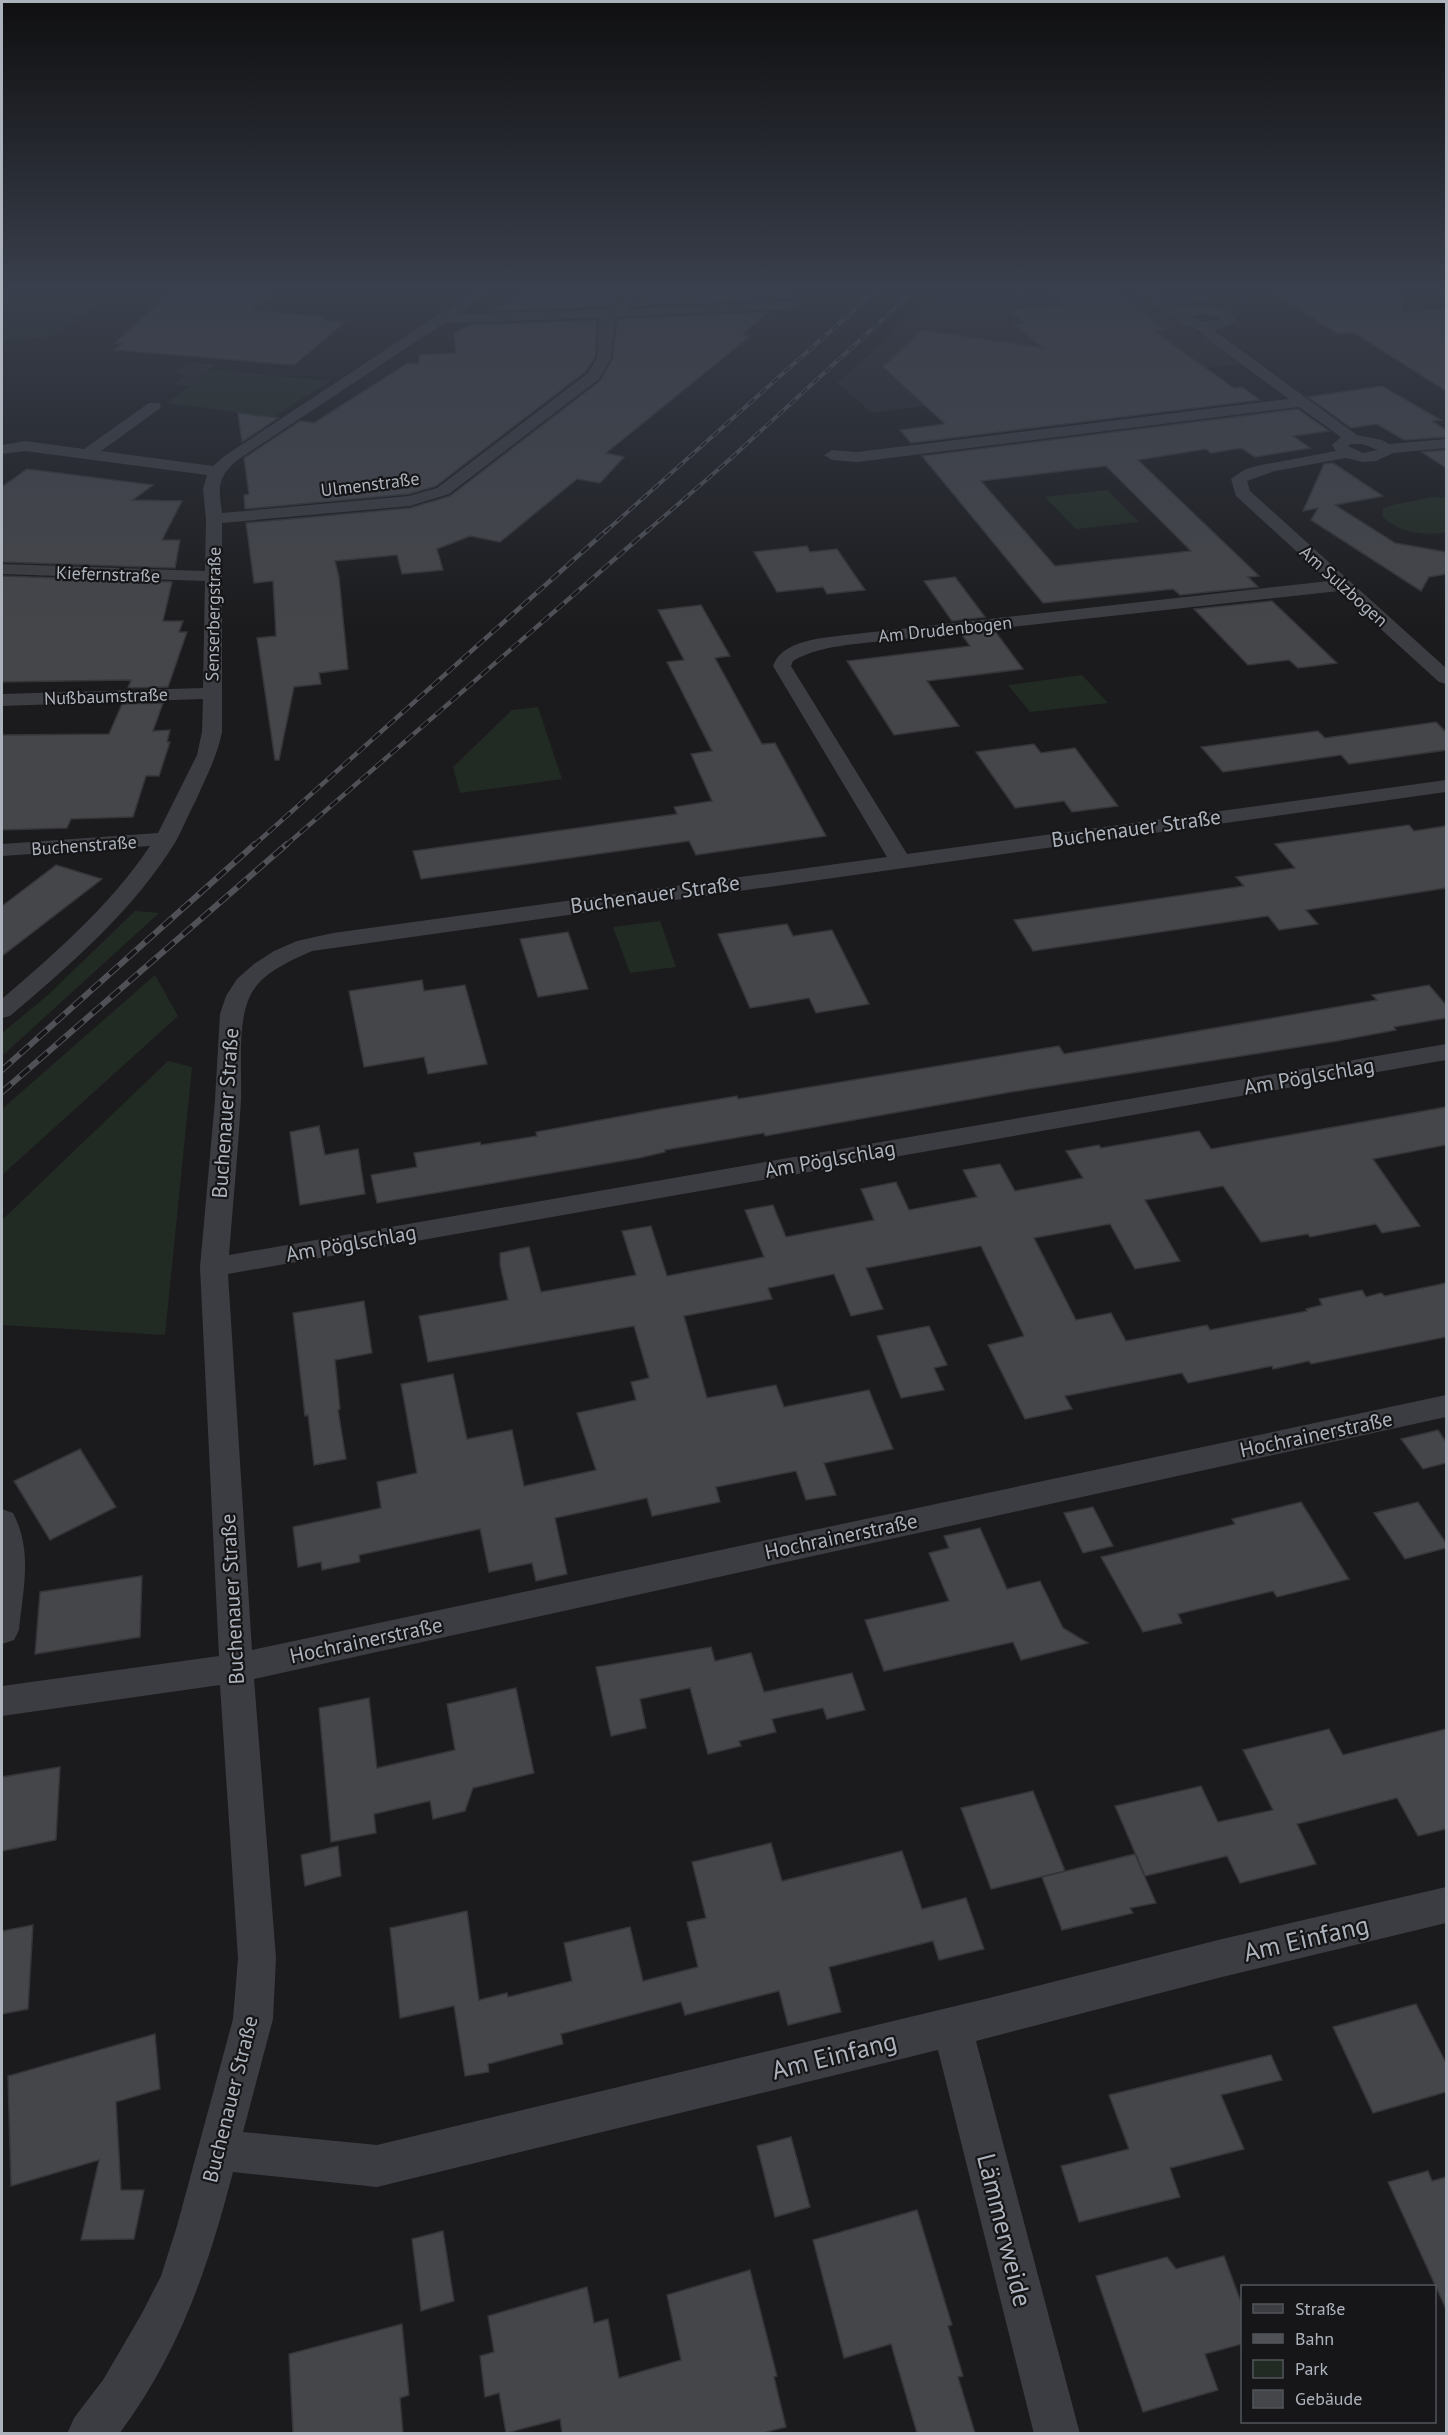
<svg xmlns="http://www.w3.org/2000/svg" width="1448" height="2435" viewBox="0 0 1448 2435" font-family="'PT Sans',sans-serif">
  <rect width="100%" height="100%" fill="#1b1b1d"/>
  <g fill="#27272a">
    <path d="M946,287H1297L1249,292L1251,297H1242L1236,294L1189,302L1160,304L1240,364L872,413L837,383Z"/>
    <path d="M188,362L216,365L189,386L173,384L186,375L174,373Z"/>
  </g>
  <g fill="#222b23">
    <path d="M2,287H114L92,310L50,337L2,341Z"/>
    <path d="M211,370L330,381L274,417L167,403Z"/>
    <path d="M1107,490L1139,522L1076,529L1045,497Z"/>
    <path d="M1432,497L1446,498V532C1427,537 1396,532 1382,516L1383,509L1388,506Z"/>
    <path d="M1082,675L1108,703L1030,712L1008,685Z"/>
    <path d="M538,707L562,779L460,793L453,767L512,710Z"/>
    <path d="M135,911L159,913L2,1056V1033L48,995Z"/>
    <path d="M660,921L676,967L630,973L613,927Z"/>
    <path d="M155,975L178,1016L2,1175V1109Z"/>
    <path d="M168,1061L192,1067L165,1335L2,1325V1220Z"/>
  </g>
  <g fill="#45464a" stroke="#353539" stroke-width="1.5" fill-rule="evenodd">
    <path d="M529,287L585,295L596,287L631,289L607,307L490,311Z"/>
    <path d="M679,287H799L785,299L633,306L650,292L669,295Z"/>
    <path d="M1041,287H1107L1166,330L1154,331L1234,388L1242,387L1260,400L911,443L900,430L945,424L883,367L922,330L1043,348L1013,324L1024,323L1010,311L1065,305Z"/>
    <path d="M1265,287H1401L1402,313L1446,309V391L1353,332L1338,334Z"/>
    <path d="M173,289L272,294L250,310L325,317L322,320L345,322L294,365L115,350L123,343H115Z"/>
    <path d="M769,312L742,334L750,336L606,453L624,457L600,483L577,479L500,542L470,536L437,549L443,570L402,574L397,555L335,561L339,577L348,669L319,673L321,684L294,687L279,760H275L257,638L276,636L273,581L254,583L246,523L410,508L450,496L600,381L613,358L617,319Z"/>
    <path d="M597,320L595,357L586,371L436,486L409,494L245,509L244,495L249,494L244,458L300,421L314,423L408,363L419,364V355L456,353L454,334L468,325Z"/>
    <path d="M1382,386L1441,420L1432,421L1446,430V437L1404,440L1377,424L1351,428L1308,397Z"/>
    <path d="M1298,409L1329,431L1293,436L1310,448L1255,457L1241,448L1211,453L1206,449L1138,460L1259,576L1248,577L1258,587L1180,595L1173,589L1043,603L922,456ZM1106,466L1191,551L1055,566L981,481Z"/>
    <path d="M238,413L278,418L242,442Z"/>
    <path d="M1446,450V468L1422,452Z"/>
    <path d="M1333,463L1383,496L1335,505L1395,543L1446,552V574L1429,577L1421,591L1311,520L1318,508L1303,511L1324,464Z"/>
    <path d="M27,469L153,485L133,500L182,501L162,540H180L175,568L2,562V487Z"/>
    <path d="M807,546L810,552L837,549L865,590L827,594L823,587L777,592L754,552Z"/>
    <path d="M2,576L172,582L163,621H183L179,632H187L168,687L128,688L131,680L2,682Z"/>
    <path d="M955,577L985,617L952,621L924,581Z"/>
    <path d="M1272,601L1337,663L1298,668L1289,660L1248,665L1194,609Z"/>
    <path d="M701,605L730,656L715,658L762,744L775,743L826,836L696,855L689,841L421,879L413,851L677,814L674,807L712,801L691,754L712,751L667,662L684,660L658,610Z"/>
    <path d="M995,631L1023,669L927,681L959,726L894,735L847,661L970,646L962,635Z"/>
    <path d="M163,703L153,731L170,730L167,742H170L159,776H146L133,817L71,819L67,828L2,830V735L109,734L122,704Z"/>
    <path d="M1436,722L1446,732V750L1349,764L1341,755L1223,772L1201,747L1318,731L1325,738Z"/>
    <path d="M1034,744L1041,753L1075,748L1118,806L1072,812L1064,801L1015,808L976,752Z"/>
    <path d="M1409,825L1414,831L1446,826V888L1306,910L1318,924L1279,930L1268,916L1033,951L1014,920L1244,886L1236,877L1295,868L1275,844Z"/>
    <path d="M56,865L102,879L2,956V906Z"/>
    <path d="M787,924L793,936L832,930L869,1004L816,1013L809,998L750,1008L718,934Z"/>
    <path d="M568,932L588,989L538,997L520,939Z"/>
    <path d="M422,980L424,991L465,985L487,1064L428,1074L424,1057L364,1067L349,991Z"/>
    <path d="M1429,985L1446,1005V1018L1394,1027L1396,1030L1337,1041L1011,1092L765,1136L764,1133L665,1150V1152L639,1158L377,1203L371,1175L417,1167L414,1153L480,1142L481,1145L537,1136L536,1132L660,1109L737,1096L738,1099L1059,1046L1064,1054L1377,1000L1372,995Z"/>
    <path d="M1446,1107V1145L1373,1159L1420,1226L1382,1233L1376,1224L1310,1237L1308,1234L1261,1242L1223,1186L1145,1200L1180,1261L1135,1269L1110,1224L1034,1238L1076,1320L1111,1313L1126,1341L1207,1325L1210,1330L1307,1311L1306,1309L1322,1305L1319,1299L1362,1290L1366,1297L1381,1293L1385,1296L1446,1283V1337L1311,1364L1309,1361L1273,1369L1272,1366L1188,1383L1182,1373L1065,1396L1072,1409L1025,1419L988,1345L1024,1336L981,1246L866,1268L883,1309L851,1316L834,1274L768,1288L772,1299L684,1316L707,1398L776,1385L784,1407L869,1390L893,1449L824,1463L836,1495L806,1500L796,1471L716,1487L720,1502L652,1516L647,1498L555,1518L567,1574L536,1581L532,1563L489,1572L480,1529L359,1555L360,1562L322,1570L321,1562L298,1567L293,1527L381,1508L377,1482L417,1473L401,1384L453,1374L467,1439L512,1430L524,1486L596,1470L577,1413L636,1400L631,1382L649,1378L634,1326L428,1362L419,1316L508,1300L500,1265V1253L529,1247L541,1292L636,1275L622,1231L651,1226L667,1276L764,1257L745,1210L773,1205L786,1237L874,1220L861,1189L896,1182L909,1210L977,1197L963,1170L1000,1164L1015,1191L1083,1178L1066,1151L1099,1145L1101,1148L1199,1131L1211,1149Z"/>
    <path d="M319,1126L325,1155L358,1149L365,1194L300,1205L290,1132Z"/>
    <path d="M364,1301L372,1353L335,1360L340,1409L338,1410L346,1459L314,1465L308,1415L305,1416L293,1313Z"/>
    <path d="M929,1326L947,1365L934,1368L944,1390L901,1398L877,1336Z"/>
    <path d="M1438,1430L1446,1442V1463L1423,1469L1401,1439Z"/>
    <path d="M80,1449L116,1507L50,1540L14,1481Z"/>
    <path d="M1301,1502L1349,1579L1277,1597L1273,1591L1178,1614L1182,1623L1143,1632L1101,1557L1235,1524L1232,1519Z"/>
    <path d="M1418,1502L1446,1543V1548L1405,1559L1374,1513Z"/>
    <path d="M1093,1507L1113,1546L1083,1553L1064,1513Z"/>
    <path d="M980,1528L1007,1589L1040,1581L1063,1628L1088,1643L1021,1660L1013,1642L884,1671L865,1620L949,1601L929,1553L949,1548L944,1536Z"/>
    <path d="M142,1576L140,1637L35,1654L40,1592Z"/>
    <path d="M711,1647L715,1661L751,1653L764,1692L852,1673L865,1710L827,1719L823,1708L772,1719L776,1732L739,1741L741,1746L708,1754L690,1688L640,1699L646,1728L611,1736L596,1667Z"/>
    <path d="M516,1688L534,1773L473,1788L465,1811L433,1819L430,1801L374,1814L376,1833L331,1842L319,1708L369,1698L377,1768L455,1750L447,1704Z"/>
    <path d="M1329,1729L1343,1755L1446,1729V1829L1418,1836L1397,1798L1297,1824L1316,1864L1240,1883L1227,1856L1145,1876L1115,1806L1201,1786L1218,1822L1273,1810L1243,1750Z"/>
    <path d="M60,1767L56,1840L2,1851V1777Z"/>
    <path d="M1033,1791L1065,1871L991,1889L961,1808Z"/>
    <path d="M771,1843L782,1881L902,1851L922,1909L966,1898L984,1949L939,1960L933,1941L829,1967L841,2012L788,2025L779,1991L685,2015L681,2002L561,2034L563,2044L488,2064L489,2072L465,2076L454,2006L400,2018L390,1928L467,1911L479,2000L507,1993L508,1997L572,1981L564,1943L630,1927L643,1981L698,1967L687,1922L706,1918L692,1862Z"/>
    <path d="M338,1846L341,1876L305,1886L301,1855Z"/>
    <path d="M1135,1854L1156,1903L1130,1908L1133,1913L1062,1930L1042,1877Z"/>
    <path d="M33,1925L28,2009L2,2014V1931Z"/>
    <path d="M1416,2004L1446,2063V2092L1373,2113L1333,2027Z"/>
    <path d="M155,2034L160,2089L116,2102L121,2190H144L134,2239L81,2240L99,2160L11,2186L8,2076Z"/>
    <path d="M1271,2055L1282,2080L1221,2095L1244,2149L1170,2168L1180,2197L1079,2222L1061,2166L1129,2149L1109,2095Z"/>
    <path d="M791,2137L810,2207L775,2217L757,2146Z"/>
    <path d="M1428,2171L1432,2181L1446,2177V2309L1388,2182Z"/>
    <path d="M917,2210L952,2325L948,2326L963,2376L958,2377L975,2433H917L891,2344L844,2358L813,2240Z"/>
    <path d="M443,2231L454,2301L421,2311L412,2239Z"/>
    <path d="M1224,2256L1242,2305V2344L1205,2354L1218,2390L1143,2412L1096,2276L1167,2257L1176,2269Z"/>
    <path d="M750,2270L777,2376L774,2377L786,2427L763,2433H562L560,2419L506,2433L499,2393L485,2397L480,2356L494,2352L488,2316L587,2287L594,2323L608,2319L619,2378L681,2360L667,2295Z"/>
    <path d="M402,2324L409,2395L400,2398L403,2433H293L289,2354Z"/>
  </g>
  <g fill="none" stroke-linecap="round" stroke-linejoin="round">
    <g fill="#3c3d42" fill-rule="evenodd">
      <path d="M481,287H496L458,314L608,309L638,287H653L626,309L790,301L797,305L790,309L615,317L611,358L599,379L449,494L410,506L222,523V732C217,757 206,777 196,800C189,813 183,828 176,841C134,910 71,964 10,1016L2,1018V999C55,953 110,906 150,846L2,856V844L158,833L197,755L202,732L203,699L2,706V694L203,688L205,581L2,574V564L205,571L206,519L203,489L207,475L25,451L2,454V445L25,441L84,449L149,403H159L161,406L159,409L101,451L213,466L226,455ZM599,318L597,358L588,373L437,488L409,496L222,513C219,488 216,479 236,461L447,321L463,323Z"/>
      <path d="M1131,287C1135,287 1141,286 1145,287C1159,290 1168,308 1183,308C1202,309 1221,301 1236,319L1230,325L1214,330L1217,333L1357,435L1382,440L1389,444L1446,439V448L1393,453L1376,461L1363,462L1346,458L1275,471L1247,481L1250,491L1446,668V684L1439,682L1339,591L846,645C827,648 810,651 793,661L791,666L907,854L1446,780V792L312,951C290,961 261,973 250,996C237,1023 242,1069 241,1100C238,1151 233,1203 229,1255L1446,1044V1060L228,1274L252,1650L1446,1395V1417L254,1679L276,1958L273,2019L243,2132L377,2145L989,1998L1222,1939L1446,1887V1923L1222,1977L976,2041L1080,2434H1034L938,2050L377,2187L233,2172C208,2268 179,2354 119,2434H67L74,2418L103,2380L141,2315L161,2276L177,2226L233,2019L238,1958L220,1685L2,1716V1686L219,1656L200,1267L215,1100L220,1014L226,996L237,979L254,964L274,951L297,941L333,933L887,857L773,666C782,640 822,638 846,635L1329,581L1236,496L1231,479L1244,470L1256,466L1336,451L1332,445L1341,437L1299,407L857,462L832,460L824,455L832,450L857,452L1289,399L1207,339C1196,323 1187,330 1175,317L1177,315L1165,312ZM1202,314L1216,316L1221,319L1205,322L1190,317ZM1351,444H1362L1378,450L1363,453L1348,446Z"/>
      <path d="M2,1509L13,1513C33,1551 23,1589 19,1630L14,1640L2,1644Z"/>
    </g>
    <g stroke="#4f5157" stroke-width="4">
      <g id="rail-far2">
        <path d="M605,532L880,287"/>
        <path d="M646,532L728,461L918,287"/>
      </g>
    </g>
    <g stroke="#4f5157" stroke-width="4.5">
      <g id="rail-far1">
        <path d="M253,846L607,530"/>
        <path d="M285,846L648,530"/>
      </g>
    </g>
    <g stroke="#4f5157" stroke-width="6">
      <g id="rail">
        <path d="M2,1070L255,844"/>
        <path d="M2,1092L287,844"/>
      </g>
    </g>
    <use href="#rail-far2" stroke="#161618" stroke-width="2" stroke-dasharray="8" stroke-linecap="butt"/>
    <use href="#rail-far1" stroke="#161618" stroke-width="3" stroke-dasharray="10" stroke-linecap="butt"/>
    <use href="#rail" stroke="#161618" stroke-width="4" stroke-dasharray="12" stroke-linecap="butt"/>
  </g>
  <linearGradient id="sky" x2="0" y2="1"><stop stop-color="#0f0f10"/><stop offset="0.46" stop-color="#393f4c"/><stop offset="1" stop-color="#393f4c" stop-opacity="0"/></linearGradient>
  <rect width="1448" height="628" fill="url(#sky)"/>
  <g text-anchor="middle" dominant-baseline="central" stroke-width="4.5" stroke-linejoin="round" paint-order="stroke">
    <g font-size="18" fill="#adb3bc" stroke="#161618">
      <text transform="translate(370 484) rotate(-7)">Ulmenstraße</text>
      <text transform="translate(108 574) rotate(2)">Kiefernstraße</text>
      <text transform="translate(1344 586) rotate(42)">Am Sulzbogen</text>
      <text transform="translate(213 614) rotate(-89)">Senserbergstraße</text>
      <text transform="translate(945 629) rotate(-6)">Am Drudenbogen</text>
      <text transform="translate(106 696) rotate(-2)">Nußbaumstraße</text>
      <text transform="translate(84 845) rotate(-4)">Buchenstraße</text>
    </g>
    <g font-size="21" fill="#adb3bc" stroke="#161618">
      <text transform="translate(1136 828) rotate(-8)">Buchenauer Straße</text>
      <text transform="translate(655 894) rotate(-8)">Buchenauer Straße</text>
      <text transform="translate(1309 1076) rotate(-10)">Am Pöglschlag</text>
      <text transform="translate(225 1113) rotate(-86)">Buchenauer Straße</text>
      <text transform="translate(830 1159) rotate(-10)">Am Pöglschlag</text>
      <text transform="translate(351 1243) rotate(-10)">Am Pöglschlag</text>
      <text transform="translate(1316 1434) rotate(-12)">Hochrainerstraße</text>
      <text transform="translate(841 1536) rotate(-12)">Hochrainerstraße</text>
      <text transform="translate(232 1599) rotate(-93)">Buchenauer Straße</text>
      <text transform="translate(366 1640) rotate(-12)">Hochrainerstraße</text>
      <text transform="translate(230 2099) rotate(-76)">Buchenauer Straße</text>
    </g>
    <g font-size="26" fill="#adb3bc" stroke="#161618">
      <text transform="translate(1306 1938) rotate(-13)">Am Einfang</text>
      <text transform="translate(834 2055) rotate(-14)">Am Einfang</text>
      <text transform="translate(1005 2230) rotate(76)">Lämmerweide</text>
    </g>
  </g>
  <rect width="1448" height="2435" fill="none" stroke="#adb3bc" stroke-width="6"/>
  <rect x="1241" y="2285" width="195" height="138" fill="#161618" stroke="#52555a" stroke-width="1.5"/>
  <rect x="1253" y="2304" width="30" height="9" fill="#3c3d42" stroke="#52555a" stroke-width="1.5"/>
  <text x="1295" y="2315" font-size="18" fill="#adb3bc">Straße</text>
  <rect x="1253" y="2334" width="30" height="9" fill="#4f5157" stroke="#52555a" stroke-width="1.5"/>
  <text x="1295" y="2345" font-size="18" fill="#adb3bc">Bahn</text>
  <rect x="1253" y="2360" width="30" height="18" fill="#222b23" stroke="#52555a" stroke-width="1.5"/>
  <text x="1295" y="2375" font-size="18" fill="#adb3bc">Park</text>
  <rect x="1253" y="2390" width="30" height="18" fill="#45464a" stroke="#52555a" stroke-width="1.5"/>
  <text x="1295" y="2405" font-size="18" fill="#adb3bc">Gebäude</text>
</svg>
